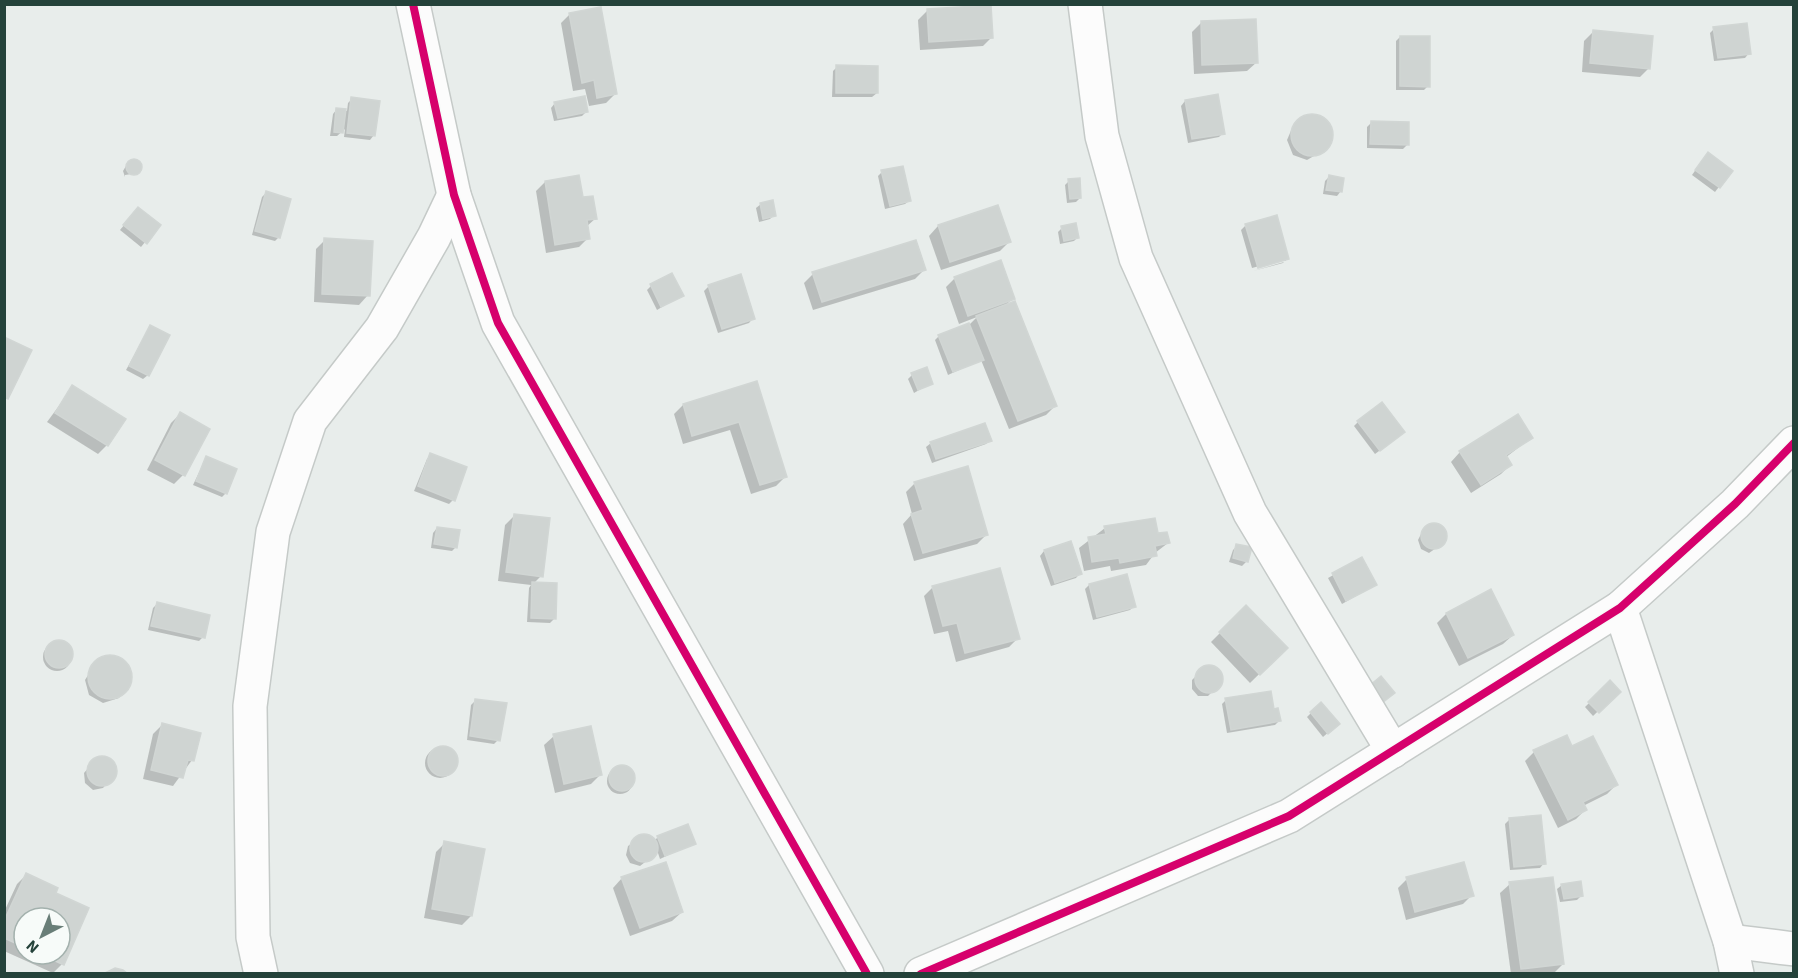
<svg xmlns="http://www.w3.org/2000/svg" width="1798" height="978" viewBox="0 0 1798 978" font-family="'Source Sans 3',sans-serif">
  <rect width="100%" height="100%" fill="#e8edeb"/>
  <g fill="#0003" fill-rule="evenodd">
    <path d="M928,10L992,37L983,46L920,50L918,20Z"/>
    <path d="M570,14L615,94L606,103L589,106L585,89L573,91L561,23Z"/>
    <path d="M1202,22L1257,62L1247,71L1194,74L1192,32Z"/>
    <path d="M1714,29L1749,53L1745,58L1714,61L1710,33Z"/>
    <path d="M1594,31L1649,68L1640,77L1582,72L1584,41Z"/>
    <path d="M1400,37L1428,86L1424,90H1396V41Z"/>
    <path d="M837,67L877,93L872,97H832L833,71Z"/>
    <path d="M352,99L374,135L370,140L344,137L345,129L337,136H330L333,114L337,109L347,111L348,103Z"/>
    <path d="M1185,101L1223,133L1219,137L1188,143L1181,106Z"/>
    <path d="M555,103L586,112L582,116L554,121L551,108Z"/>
    <path d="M1311,115L1325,121L1332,135L1326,149L1307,160L1293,155L1287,140L1293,126Z"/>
    <path d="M1372,122L1407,145L1403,149L1367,148V127Z"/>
    <path d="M1704,158L1731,171L1715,192L1692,175Z"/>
    <path d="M135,160L140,163L138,173L125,175V177L123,171L126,166Z"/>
    <path d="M882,172L910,200L905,204L885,209L878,176Z"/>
    <path d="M1329,177L1341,191L1337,196L1323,194L1325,181Z"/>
    <path d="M1069,181L1080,198L1076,202L1067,203L1065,185Z"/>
    <path d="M545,182L582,199L596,218L586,227L588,238L579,247L546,253L536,191Z"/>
    <path d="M266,193L279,237L275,241L252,235L262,197Z"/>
    <path d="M761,204L774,215L770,219L759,222L756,208Z"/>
    <path d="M997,207L1009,242L1000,251L941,270L929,236L938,226Z"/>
    <path d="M134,213L159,225L141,247L120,230Z"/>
    <path d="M1246,225L1288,258L1285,261V259L1252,268L1241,230Z"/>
    <path d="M1062,228L1078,237L1074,241L1060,244L1058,232Z"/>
    <path d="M325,240L368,295L359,305L314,302L316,249Z"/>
    <path d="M1284,262L1283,263L1253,271Z"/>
    <path d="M924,270L915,279L813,310L804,283L813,274Z"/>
    <path d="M955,278L1013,298L1005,306L1055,406L1046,415L1009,429L981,360L948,375L935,340L939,336L968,326L977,317L959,324L946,287Z"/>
    <path d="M651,286L682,295L657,310L647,290Z"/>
    <path d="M709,286L753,318L749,323L718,333L704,291Z"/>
    <path d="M150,327L148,375L143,379L126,370Z"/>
    <path d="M912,375L931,383L914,393L908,379Z"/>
    <path d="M756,383L785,477L776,486L751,494L730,430L683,444L674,414L683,405Z"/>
    <path d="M73,387L107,445L98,454L47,422Z"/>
    <path d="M180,414L183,475L174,484L147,470L171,423Z"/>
    <path d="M1358,422L1399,436L1375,454L1354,426Z"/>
    <path d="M1531,438L1505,458L1510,465L1501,474L1471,493L1451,462L1460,452Z"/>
    <path d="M990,440L986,444L932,463L926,447L931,443Z"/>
    <path d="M431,455L453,500L449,504L414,491L427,459Z"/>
    <path d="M206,458L226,493L222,497L193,485Z"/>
    <path d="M915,483L986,535L977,544L914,561L903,524L912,514L906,492Z"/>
    <path d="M515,515L541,576L534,583L554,619L550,623L527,622L529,588L531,585L498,581L505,525Z"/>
    <path d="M1440,525L1446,536L1442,544L1429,553L1421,549L1418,540L1422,532L1426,527Z"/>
    <path d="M437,528L456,547L452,551L431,548L433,533Z"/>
    <path d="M1105,528L1157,535L1168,543L1155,553L1146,565L1111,571L1110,566L1084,571L1079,548Z"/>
    <path d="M1070,543L1080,573L1076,578L1051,586L1040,556L1044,551Z"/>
    <path d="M1237,546L1247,561L1242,566L1229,562L1233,550Z"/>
    <path d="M1362,559L1375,585L1342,604L1328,578Z"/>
    <path d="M1089,585L1134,606L1130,610L1093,620L1085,589Z"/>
    <path d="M933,587L1018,638L1009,647L956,662L948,631L934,634L924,596Z"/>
    <path d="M1490,591L1513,635L1503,644L1459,666L1437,623L1446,614Z"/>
    <path d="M157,604L203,637L199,641L148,630L153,608Z"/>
    <path d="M1246,607L1286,648L1250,683L1211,642Z"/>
    <circle cx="57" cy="657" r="14"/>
    <path d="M112,656L126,664L131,679L119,698L103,703L89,695L85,680L97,661Z"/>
    <path d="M1204,668H1213L1220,675V684L1208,696H1198L1192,689V680Z"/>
    <path d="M1610,683L1619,691L1593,716L1585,707Z"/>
    <path d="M1226,700L1273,710L1279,721L1275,725L1227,733L1222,704Z"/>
    <path d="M475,701L498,740L494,744L467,740L471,705Z"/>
    <path d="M1311,713L1338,724L1323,737L1307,717Z"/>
    <path d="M162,725L192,760L173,786L143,779L153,734Z"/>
    <path d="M554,736L600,775L591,784L555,793L544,745Z"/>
    <circle cx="440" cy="763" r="15"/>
    <path d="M1571,748L1616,785L1607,794L1583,806L1585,810L1576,819L1558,828L1525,761L1534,752Z"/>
    <path d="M105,759L113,765L114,775L103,788L93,790L85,783L84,773L95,760Z"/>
    <circle cx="620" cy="781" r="13"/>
    <path d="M1510,819L1544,863L1540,868L1510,870L1505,824Z"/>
    <path d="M642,836L651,838L653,842L658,837L694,843L660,859L656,847L653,856L640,866L630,863L626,855L628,846Z"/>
    <path d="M445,843L471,916L462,925L424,918L436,852Z"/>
    <path d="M26,875L54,894L87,909L62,964L53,973L4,951V912L17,884ZM24,918H60V954H24Z"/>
    <path d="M622,878L682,912L672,921L630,936L613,888Z"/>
    <path d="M1407,879L1472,895L1463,904L1406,920L1398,888Z"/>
    <path d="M1510,884L1563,964L1554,973L1511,974L1500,893Z"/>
    <path d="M1562,885L1581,896L1577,900L1560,902L1557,889Z"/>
  </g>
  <g fill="#cfd4d2" stroke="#d1d6d4" stroke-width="1.5">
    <path d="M991,5L993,38L929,42L927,9Z"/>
    <path d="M601,7L617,94L597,98L594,80L582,83L569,13Z"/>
    <path d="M1256,19L1258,63L1202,65L1201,21Z"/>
    <path d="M1747,23L1751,54L1718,58L1713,27Z"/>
    <path d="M1593,30L1653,36L1650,69L1590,63Z"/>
    <path d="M1400,36H1430V87L1400,86Z"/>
    <path d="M836,65L878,66V93H836Z"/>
    <path d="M1218,94L1225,134L1192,139L1185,100Z"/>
    <path d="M585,96L588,112L558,118L554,102Z"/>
    <path d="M351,97L380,101L375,136L347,133Z"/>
    <path d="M336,108L346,109L343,133L334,132Z"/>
    <circle cx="1312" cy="135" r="21"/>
    <path d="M1371,121L1409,122V145L1370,144Z"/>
    <path d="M1708,152L1733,171L1720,188L1695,170Z"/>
    <circle cx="134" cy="167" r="8"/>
    <path d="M903,166L911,201L890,206L881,170Z"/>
    <path d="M579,175L583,197L593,196L597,219L587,220L590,239L555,245L545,181Z"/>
    <path d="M1329,175L1344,178L1342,192L1326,190Z"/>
    <path d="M1080,178L1081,198L1070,199L1068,179Z"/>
    <path d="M266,191L291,199L280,238L255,231Z"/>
    <path d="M773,200L776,216L763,219L760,203Z"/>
    <path d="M998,205L1011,242L950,262L938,225Z"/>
    <path d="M138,207L161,225L147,244L123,225Z"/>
    <path d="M1277,215L1289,259L1258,268L1245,224Z"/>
    <path d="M1076,223L1079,238L1064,241L1061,226Z"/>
    <path d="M324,238L373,241L370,296L322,294Z"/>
    <path d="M916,240L926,270L822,302L812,272Z"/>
    <path d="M1001,260L1015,299L968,316L954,277Z"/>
    <path d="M672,273L684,296L661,307L650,284Z"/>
    <path d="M741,274L755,319L722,329L708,285Z"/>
    <path d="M1015,301L1057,406L1018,421L976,316Z"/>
    <path d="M969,323L984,360L953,372L938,335Z"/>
    <path d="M150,325L170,335L149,376L129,366Z"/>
    <path d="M4,337L32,350L8,399L4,397Z"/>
    <path d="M927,367L933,384L918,390L911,373Z"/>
    <path d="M757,381L787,477L760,485L739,422L692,436L683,404Z"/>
    <path d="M72,385L126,419L108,446L55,413Z"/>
    <path d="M1382,402L1405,432L1380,451L1357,421Z"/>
    <path d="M180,412L210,429L185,476L155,460Z"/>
    <path d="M1518,414L1533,438L1506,455L1512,465L1481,485L1459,451Z"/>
    <path d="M985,423L992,441L936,459L930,442Z"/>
    <path d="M430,453L467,467L455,501L418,486Z"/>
    <path d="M206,456L237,469L227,494L196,481Z"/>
    <path d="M968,466L988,535L923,553L911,514L923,510L914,482Z"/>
    <path d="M514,514L550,518L543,577L506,572Z"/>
    <path d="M1155,518L1158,533L1167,532L1170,543L1155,546L1157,556L1120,563L1119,558L1092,562L1088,537L1106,534L1104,526Z"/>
    <circle cx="1434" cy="536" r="13"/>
    <path d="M437,527L460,530L457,548L434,544Z"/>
    <path d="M1071,541L1082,574L1055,583L1044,550Z"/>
    <path d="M1236,544L1252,547L1248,562L1233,558Z"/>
    <path d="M1362,557L1377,585L1346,601L1332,573Z"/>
    <path d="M1000,568L1020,639L965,653L957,623L943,626L932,586Z"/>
    <path d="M1127,574L1136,607L1097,617L1089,584Z"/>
    <path d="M532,582L557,583L556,619L531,618Z"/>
    <path d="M1491,589L1514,635L1468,658L1446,613Z"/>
    <path d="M157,602L210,615L205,638L151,626Z"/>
    <path d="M1246,605L1288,648L1260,675L1219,632Z"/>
    <circle cx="59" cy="654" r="14"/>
    <circle cx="110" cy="677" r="22"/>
    <circle cx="1209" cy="679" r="14"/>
    <path d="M1381,676L1395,693L1382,703L1369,686Z"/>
    <path d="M1610,680L1621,692L1599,713L1588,702Z"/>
    <path d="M1271,691L1274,709L1278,708L1281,721L1231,730L1225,698Z"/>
    <path d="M475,699L507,703L500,741L470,736Z"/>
    <path d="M1321,702L1340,724L1328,734L1310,712Z"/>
    <path d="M162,723L201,733L194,761L188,760L183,778L151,770Z"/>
    <path d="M591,726L602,775L564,784L553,734Z"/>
    <path d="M1567,735L1572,746L1593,736L1618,785L1583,802L1587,810L1568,820L1533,750Z"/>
    <circle cx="443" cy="761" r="15"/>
    <circle cx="102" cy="771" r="15"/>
    <circle cx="622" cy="778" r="13"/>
    <path d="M1541,815L1546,864L1514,867L1509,818Z"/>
    <path d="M688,824L696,844L665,856L657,836Z"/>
    <circle cx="644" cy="848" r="14"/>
    <path d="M444,841L485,849L472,916L432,909Z"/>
    <path d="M666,862L683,912L640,928L621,877Z"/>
    <path d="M1464,862L1474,896L1415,912L1406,877Z"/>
    <path d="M26,873L58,888L56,893L89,908L64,965L40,954H60V918H24V947L4,938V921Z"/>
    <path d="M1553,877L1564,964L1521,969L1509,882Z"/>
    <path d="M1581,881L1583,896L1564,899L1561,884Z"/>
    <path d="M115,968L123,970L128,974H103Z"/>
  </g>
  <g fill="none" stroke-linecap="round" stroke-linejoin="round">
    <g stroke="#c5cac8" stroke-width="36">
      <g id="minor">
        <path d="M413,4L454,195L498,323L867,974"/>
        <path d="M1085,4L1102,136L1136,258L1250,513L1393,751"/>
        <path d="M1620,608L1730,941L1737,974"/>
        <path d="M1730,941L1794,949"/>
        <path d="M261,974L253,937L250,706L273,532L310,421L382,328L434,237L454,195"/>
        <path d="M921,974L1289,816L1620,608L1735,504L1794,443"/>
      </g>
    </g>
    <use href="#minor" stroke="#fcfcfc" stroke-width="33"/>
    <g stroke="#f7fbf9" stroke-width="11">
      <g id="cycleway">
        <path d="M413,4L454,195L498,323L867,974"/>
        <path d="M921,974L1289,816L1620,608L1735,504L1794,443"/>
      </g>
    </g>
    <use href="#cycleway" stroke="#d6006c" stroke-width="8"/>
  </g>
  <rect width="1798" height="978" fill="none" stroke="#24423a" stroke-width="12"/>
  <g transform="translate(42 936) rotate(222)"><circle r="28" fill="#f7fbf9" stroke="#a3b1ad" stroke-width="1.5"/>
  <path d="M0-4.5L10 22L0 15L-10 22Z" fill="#697e78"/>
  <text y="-9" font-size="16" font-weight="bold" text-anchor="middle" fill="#24423a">N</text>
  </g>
</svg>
